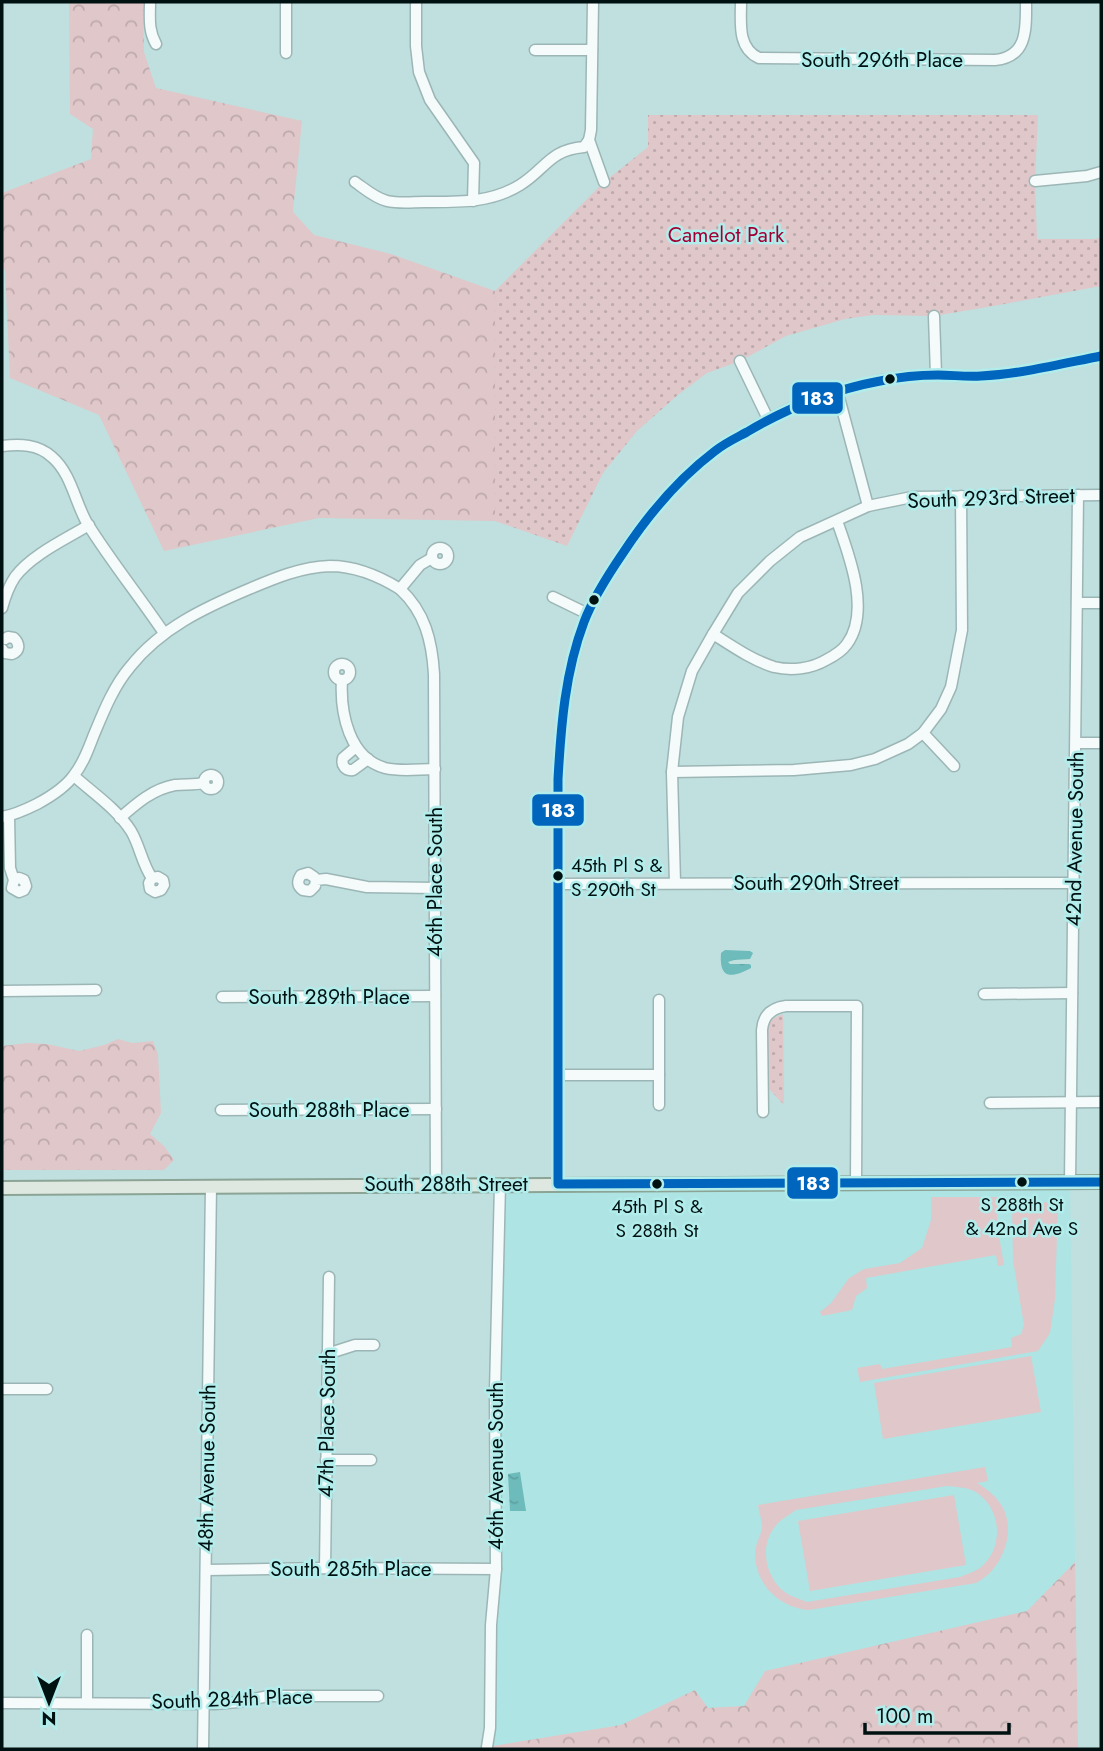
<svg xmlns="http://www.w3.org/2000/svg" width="1103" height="1751" viewBox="0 0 1103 1751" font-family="Jost,sans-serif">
  <defs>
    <pattern id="forest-crowns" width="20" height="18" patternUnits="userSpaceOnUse" patternTransform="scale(1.75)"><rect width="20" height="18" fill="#e0c7c9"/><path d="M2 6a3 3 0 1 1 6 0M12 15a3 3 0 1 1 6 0" fill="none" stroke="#beaaac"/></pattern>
    <pattern id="park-dots" width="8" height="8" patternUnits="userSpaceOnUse" patternTransform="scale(1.75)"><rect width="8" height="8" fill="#e0c7c9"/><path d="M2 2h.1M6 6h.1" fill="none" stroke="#beaaac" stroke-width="1.8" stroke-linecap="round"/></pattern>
    <pattern id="water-ripples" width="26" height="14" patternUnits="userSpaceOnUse" patternTransform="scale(1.75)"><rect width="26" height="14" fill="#6dbbbb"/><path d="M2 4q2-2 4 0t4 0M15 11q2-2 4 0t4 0" fill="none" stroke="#5da0a0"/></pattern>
  </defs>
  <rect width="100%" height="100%" fill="#bfe0df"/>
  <path fill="#aee4e3" d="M1070,1182L1075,1562L1027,1611L766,1671L745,1706L708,1708L695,1690L621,1725L487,1747L500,1184Z"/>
  <g fill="#e0c7c9" fill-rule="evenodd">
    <path d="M931,1197H997V1225L1004,1265L998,1266L996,1255L866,1278L867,1288L856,1296L852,1310L822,1316L820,1312L831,1303L849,1278L864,1269L900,1263L922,1248L931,1220Z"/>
    <path d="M1058,1202L1055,1299L1050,1333L1038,1351L860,1382L857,1368L880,1364L882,1369L1012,1347L1011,1338L1021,1334L1024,1325L1013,1260L1012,1203Z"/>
    <path d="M1031,1356L1041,1412L883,1439L874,1383Z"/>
    <path d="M985,1467L988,1481L977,1483C987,1489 996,1496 1002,1506C1017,1532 1002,1570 976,1583L809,1610C778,1607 755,1584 755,1552C756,1542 762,1534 762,1526C762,1520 759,1512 758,1505ZM947,1486C956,1487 966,1487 974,1491C1002,1507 1005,1548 980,1568C974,1572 966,1574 960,1577L807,1602C801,1599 792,1597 786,1593C766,1579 759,1548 774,1528C779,1520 789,1515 796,1510Z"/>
    <path d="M954,1495L966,1565L810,1591L798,1521Z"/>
  </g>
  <g fill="url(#forest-crowns)">
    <path d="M69,2H143L144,52L156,88L302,121L293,212L314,235L391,254L495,291V521L319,518L164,551L99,415L10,378L5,271L2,265V193L91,159L93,129L70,114Z"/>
    <path d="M118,1039L132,1043L153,1041L158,1054L161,1113L150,1134L164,1146L174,1160L164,1170H2L3,1101L2,1100V1046L27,1043L47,1044L79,1051L104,1045Z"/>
    <path d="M1075,1562L1078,1749H489L487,1747L621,1725L695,1690L708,1708L744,1706L765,1671L1027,1611Z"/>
  </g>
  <g fill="url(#park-dots)">
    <path d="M648,115H1038L1035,181L1037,239H1096L1101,237V286L999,305L934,316L873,315L845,319L786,336L740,361L707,373L679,394L637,431L603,473L567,546L495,521V291L604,182L648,147Z"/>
    <path d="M781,1015H783L784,1105L767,1087V1030C769,1021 772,1018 781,1015Z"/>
  </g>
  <g fill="url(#water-ripples)">
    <path d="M725,950L750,951L753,953L750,959L734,960L728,962L730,964H749L751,965V968C732,978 719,980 721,953Z"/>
    <path d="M520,1472L526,1511H510L508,1474Z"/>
  </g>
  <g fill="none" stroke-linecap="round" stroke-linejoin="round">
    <g stroke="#9cb6b6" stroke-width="13">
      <g id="minor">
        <path d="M150,2C150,17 148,30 156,44"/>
        <path d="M286,2V53"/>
        <path d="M416,2V46L419,72L430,100L474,163L473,201"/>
        <path d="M593,2L591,130L589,140L604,182"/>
        <path d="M741,2C741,22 737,48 759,58L995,60C1028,57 1026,28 1026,2"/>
        <path d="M535,50H592"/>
        <path d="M1035,181L1087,176L1101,172"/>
        <path d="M355,182C365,189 375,198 387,201C400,204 413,202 425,202C459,202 491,203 520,185C546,169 549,150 584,147L589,140"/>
        <path d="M934,316L936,375"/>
        <path d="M740,361L768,419"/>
        <path d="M837,390L868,506"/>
        <path d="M2,446C20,444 38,444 52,457C71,473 75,502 87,523C110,560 139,596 164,633"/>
        <circle cx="440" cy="556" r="8"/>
        <path d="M400,589C425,612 432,641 434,674L436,1184"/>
        <path d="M553,597L588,614"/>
        <path d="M1077,603H1101"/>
        <path d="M2,608C5,597 9,586 15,577C31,555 66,539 89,525"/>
        <path d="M713,634C732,646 752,660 774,667C791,671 811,669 826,660C834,656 842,651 847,644C871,611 849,555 837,521"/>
        <path d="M2,649L5,653L12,654C20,651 20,644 14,638L8,637L5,639"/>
        <circle cx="342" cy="672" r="8"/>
        <path d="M342,680C340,713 349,758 385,768C401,772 419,769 435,769"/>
        <path d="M923,733L954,766"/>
        <path d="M1076,743H1101"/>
        <path d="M356,747L343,758C341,765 345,771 353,770L368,759"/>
        <path d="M672,772L794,770L851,765L875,759L908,744L923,733L941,709L951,687L962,630L961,496"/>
        <circle cx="211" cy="782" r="7"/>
        <path d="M74,776C93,793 117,809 131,831C140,846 142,864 152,878L149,883L150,889L155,892L161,890L164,885L163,880L158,877L152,878"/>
        <path d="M9,816L10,868L14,880L12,888L19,892L24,890L26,886L24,880L19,878L14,880"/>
        <path d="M2,817C14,815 25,810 37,804C50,797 65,788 74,775C83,764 88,750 93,737C103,713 113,687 130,667C161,628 204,608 249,589C275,578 301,567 330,566C355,566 379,576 400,589L420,565L432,558"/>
        <path d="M120,818C137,803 153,789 175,785C185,784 195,785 204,783"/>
        <path d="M316,880L315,886L310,891L303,890C297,886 297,881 301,875L308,873L314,877L316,880L326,879L367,887L435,888"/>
        <path d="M675,883L672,772L678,717L692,671L713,634L738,593L770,561L800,537L868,506L912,497L1101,495"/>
        <path d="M558,884L1074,883"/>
        <path d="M2,991L96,990"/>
        <path d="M984,994L1072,993"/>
        <path d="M222,997L435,996"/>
        <path d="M659,1000V1105"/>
        <path d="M558,1075H659"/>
        <path d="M990,1103L1101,1102"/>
        <path d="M221,1110L436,1109"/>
        <path d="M763,1112L762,1030C763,1016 771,1008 786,1006H857L856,1183"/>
        <path d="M1070,1182L1078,495"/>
        <path d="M558,1184V779C560,726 566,672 584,622C593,599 607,577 620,557C645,518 675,483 711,454C720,446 732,440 743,434C783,410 818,394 865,384C888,378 914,375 938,375C953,375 967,377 981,376C1021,374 1062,364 1101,356"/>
        <path d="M327,1354L355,1345H374"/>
        <path d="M2,1389H47"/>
        <path d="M326,1460H371"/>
        <path d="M325,1568L329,1277"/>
        <path d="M206,1570L325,1568L496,1569"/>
        <path d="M87,1635V1703"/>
        <path d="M2,1703L215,1704L238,1702L269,1696H378"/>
        <path d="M487,1747L490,1728L491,1625L496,1569L495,1392L500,1184"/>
        <path d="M203,1749L211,1186"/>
      </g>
    </g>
    <g stroke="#8ba495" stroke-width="16">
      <path id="major" d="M2,1188L1101,1182"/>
    </g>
    <use href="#minor" stroke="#f5fafa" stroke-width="10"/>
    <use href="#major" stroke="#dee8e0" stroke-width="12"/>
    <g stroke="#b2edec" stroke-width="14">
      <path id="bus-1" d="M1101,356C1061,364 1021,374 981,376C966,377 952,375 938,375C919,375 899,377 880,381C832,390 789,407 747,432C736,438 725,443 715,451C678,479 648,515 623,553C608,575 593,598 584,622C565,672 561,726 558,779V1184L1101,1182"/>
    </g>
    <use href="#bus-1" stroke="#0065bd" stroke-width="9"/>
  </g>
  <g fill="#011" stroke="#b2edec" stroke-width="2.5">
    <circle cx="890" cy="379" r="6"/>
    <circle cx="594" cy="600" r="6"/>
    <circle cx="558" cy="876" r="6"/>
    <circle cx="1022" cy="1182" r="6"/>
    <circle cx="657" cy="1184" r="6"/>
  </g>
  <g text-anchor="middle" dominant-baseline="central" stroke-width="5" stroke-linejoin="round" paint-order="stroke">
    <g font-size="19" fill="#011" stroke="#b2edec">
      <text x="571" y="865" text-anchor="start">45th Pl S &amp;<tspan x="571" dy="24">S 290th St</tspan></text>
      <text x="1022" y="1204">S 288th St<tspan x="1022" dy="24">&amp; 42nd Ave S</tspan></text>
      <text x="657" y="1206">45th Pl S &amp;<tspan x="657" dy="24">S 288th St</tspan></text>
    </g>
    <g font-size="21" fill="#011" stroke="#b2edec">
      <text x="882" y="60">South 296th Place</text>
      <text transform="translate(991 498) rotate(-2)">South 293rd Street</text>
      <text transform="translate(1075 839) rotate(-89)">42nd Avenue South</text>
      <text transform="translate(435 882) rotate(-90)">46th Place South</text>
      <text x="816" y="883">South 290th Street</text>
      <text x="329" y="997">South 289th Place</text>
      <text x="329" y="1110">South 288th Place</text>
      <text x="446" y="1184">South 288th Street</text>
      <text transform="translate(327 1423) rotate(-89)">47th Place South</text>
      <text transform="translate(496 1466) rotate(-90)">46th Avenue South</text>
      <text transform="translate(207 1468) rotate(-89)">48th Avenue South</text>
      <text x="351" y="1569">South 285th Place</text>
      <text transform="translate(232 1699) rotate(-2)">South 284th Place</text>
    </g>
    <g font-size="21" fill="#a10033" stroke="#b2edec">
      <text x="726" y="235">Camelot Park</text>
    </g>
  </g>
  <g stroke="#b2edec" stroke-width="2.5">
    <rect x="791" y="381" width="53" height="34" rx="7" fill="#0065bd"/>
    <rect x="531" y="793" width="54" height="34" rx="7" fill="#0065bd"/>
    <rect x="786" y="1166" width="53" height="34" rx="7" fill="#0065bd"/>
  </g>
  <g font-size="19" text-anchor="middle" font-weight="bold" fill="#fff">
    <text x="817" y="405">183</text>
    <text x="558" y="817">183</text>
    <text x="813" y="1190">183</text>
  </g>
  <rect width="1103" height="1751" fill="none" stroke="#001111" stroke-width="7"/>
  <g transform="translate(49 1702) rotate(180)" stroke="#b2edec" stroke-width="5" paint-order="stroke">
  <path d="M0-5L12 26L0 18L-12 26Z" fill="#001111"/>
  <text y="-10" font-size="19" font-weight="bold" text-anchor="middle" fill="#001111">N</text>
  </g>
  <path d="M865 1723v10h144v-10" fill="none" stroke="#001111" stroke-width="3.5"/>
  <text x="876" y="1723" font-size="21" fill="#001111" stroke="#b2edec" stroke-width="5" paint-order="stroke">100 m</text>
</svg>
